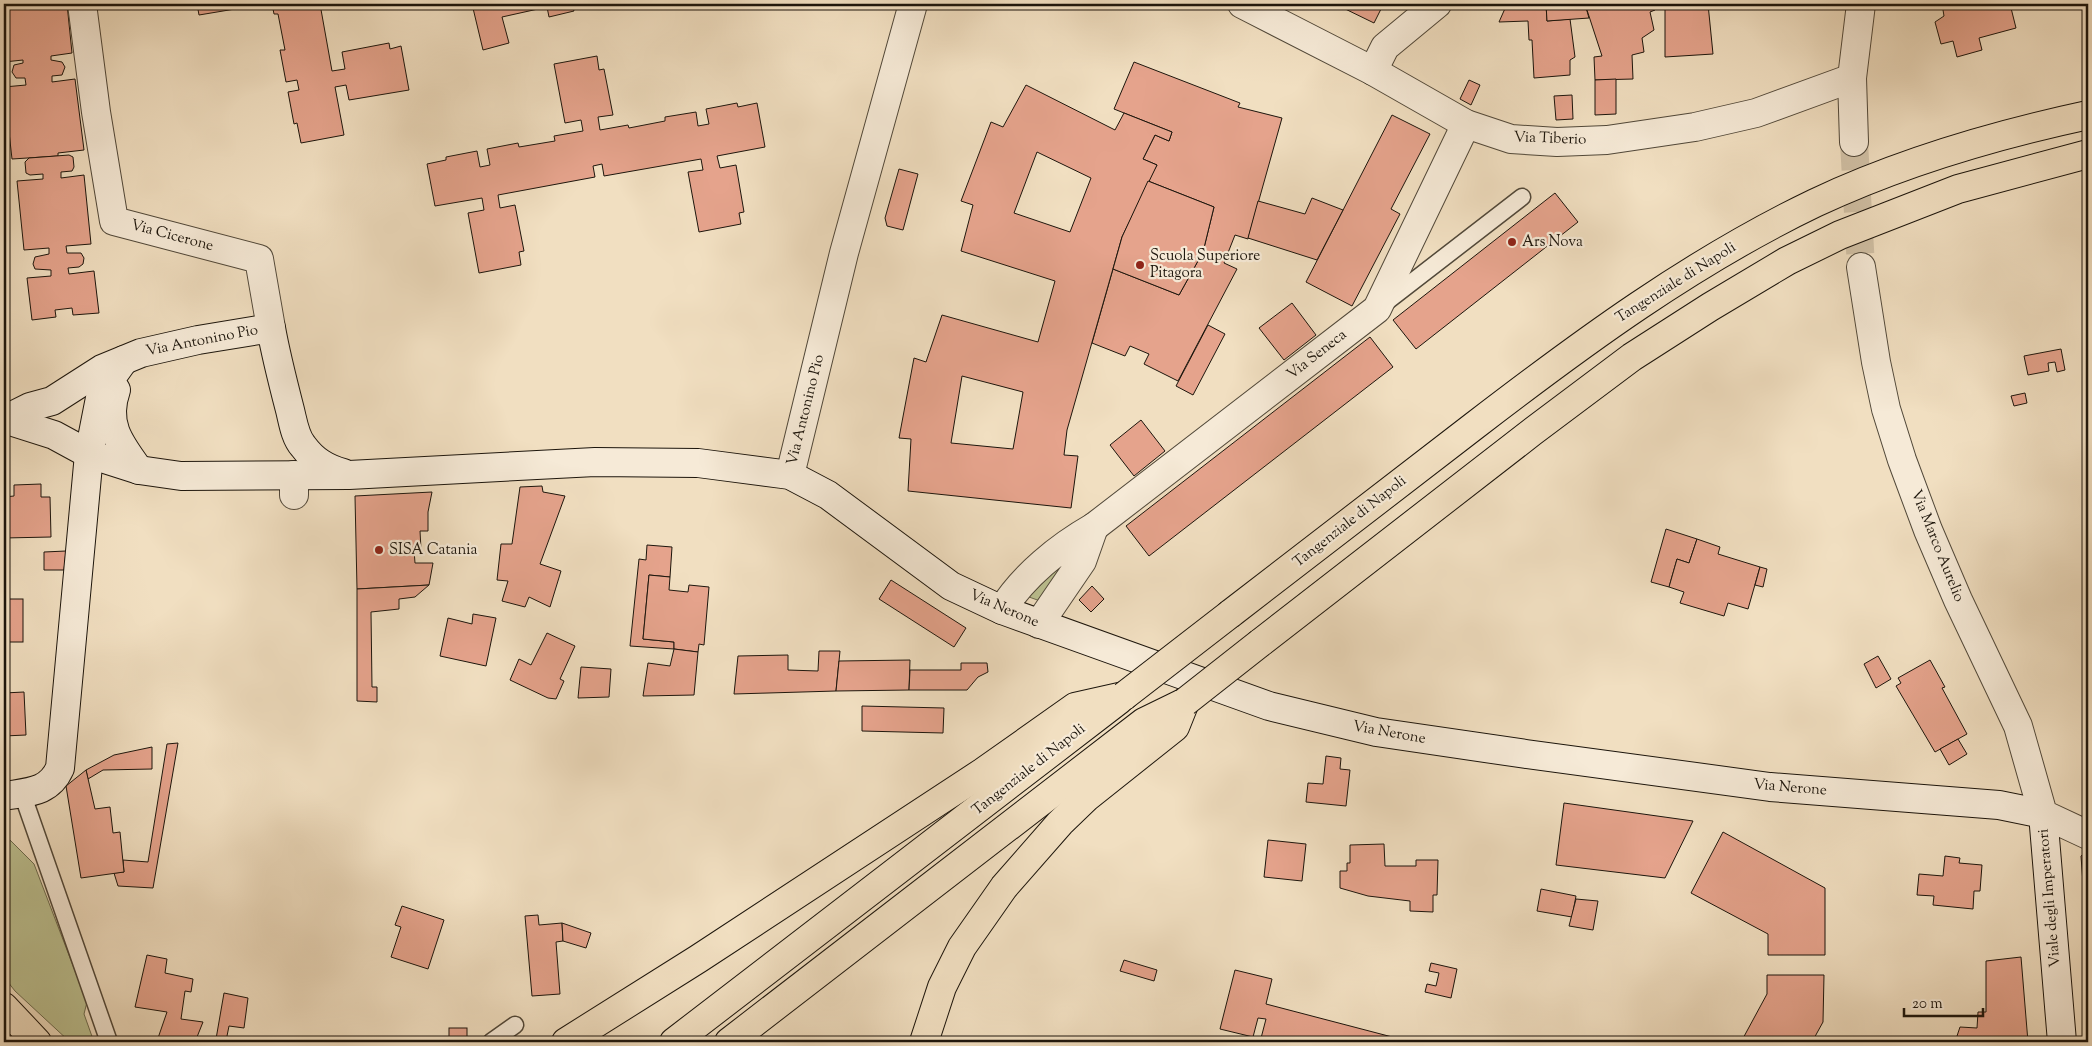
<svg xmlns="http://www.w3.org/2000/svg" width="2092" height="1046" viewBox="0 0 2092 1046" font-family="'Sorts Mill Goudy',serif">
  <rect width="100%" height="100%" fill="#f1dfc1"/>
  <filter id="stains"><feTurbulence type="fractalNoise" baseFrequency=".004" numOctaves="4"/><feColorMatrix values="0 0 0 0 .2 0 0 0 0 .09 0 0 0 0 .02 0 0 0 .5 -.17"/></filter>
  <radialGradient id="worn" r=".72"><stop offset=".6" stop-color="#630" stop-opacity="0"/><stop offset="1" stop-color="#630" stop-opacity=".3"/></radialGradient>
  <g fill="#bcc191" stroke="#6c6b4e">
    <path d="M1077,546L1043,602L1029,597Z"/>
    <path d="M4,834L34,864L87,1002L84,1014L94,1042H70L15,991L4,977Z"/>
  </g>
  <g fill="#e5a38c" stroke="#1c150c" fill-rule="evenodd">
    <path d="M4,4H67L72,53L51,56V60L62,62L65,67L62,75L52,76V82L75,79L84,150L58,153V156L12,159L4,87L26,85L25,78H16L12,72L14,65L23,63V60L4,62Z"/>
    <path d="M197,4H259V5L199,15Z"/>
    <path d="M272,4H320L332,71L345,69L342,52L389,43L390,49L401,46L409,90L349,100L346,85L335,87L344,135L301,143L297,123L294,124L288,92L299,90L297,80L286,82L280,50H285L278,14H274Z"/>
    <path d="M472,4H572L574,11L549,17L547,7L502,17L509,43L483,50Z"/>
    <path d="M1335,4H1389L1388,7L1383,5L1374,23Z"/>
    <path d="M1507,4H1546L1547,21L1570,19L1575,57L1570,60V75L1534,78L1532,40H1529L1528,21L1499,22Z"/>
    <path d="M1546,4H1585L1589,18L1547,21Z"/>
    <path d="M1585,4H1653L1655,10L1650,12L1654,30L1642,38L1644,52L1632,55L1633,79L1595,80L1594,57L1602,56Z"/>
    <path d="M1665,4H1708L1713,54L1665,57Z"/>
    <path d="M1942,4H2010L2016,28L1979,38L1982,50L1957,57L1953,41L1941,44L1935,22L1944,16Z"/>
    <path d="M597,56L599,70L604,69L613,115L598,117L600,130L628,125L629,128L665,121V117L696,112L698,126L709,124L706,109L737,103L738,107L757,103L765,147L717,156L720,168L736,165L744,212L739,213L741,224L699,232L688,172L703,170L701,159L604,176L602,164L593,166L595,177L498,195L500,208L515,205L524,251L519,252L521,265L479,273L468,213L484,210L482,198L435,206L427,164L446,160V157L477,151L480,167L490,165L487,149L518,143L519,147L555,141L554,136L583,131L581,120L565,123L554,64Z"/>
    <path d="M1134,62L1240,103L1238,107L1282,118L1248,239L1235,235L1224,263L1237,269L1178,381L1144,364L1149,354L1130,346L1125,356L1092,343L1113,269L1179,295L1203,252L1214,207L1148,181L1157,165L1143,159L1155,135L1169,141L1172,132L1114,109Z"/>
    <path d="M1616,79V114L1595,115V80Z"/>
    <path d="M1469,80L1480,85L1471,105L1460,99Z"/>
    <path d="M1026,85L1115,130L1124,113L1172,132L1169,141L1155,135L1143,159L1157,165L1122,237L1067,430L1064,455L1078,456L1071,508L908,491L911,439L899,438L914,358L926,362L942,315L1038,342L1055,281L961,251L973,205L961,201L991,122L1003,127ZM1037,152L1091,178L1070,232L1014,213ZM962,376L1023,392L1013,449L951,443Z"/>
    <path d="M1572,95L1573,119L1556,120L1554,96Z"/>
    <path d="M1392,115L1430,134L1391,209L1400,214L1352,306L1306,282Z"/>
    <path d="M69,155L73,157L74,167L72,171L61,172V178L84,175L91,244L66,246L67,253H81L84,258L83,264L79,267L68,268L69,274L94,271L99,313L73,315L72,308L55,310L56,317L32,320L27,278L51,276V270L35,269L33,264L35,257L49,254V248L24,250L17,181L43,179V174L30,175L26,173L25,162L29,158Z"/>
    <path d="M899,169L918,174L903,230L887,226L885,218Z"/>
    <path d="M1148,181L1214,207L1203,252L1179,295L1113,269L1122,237Z"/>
    <path d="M1555,193L1578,222L1416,349L1393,320Z"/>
    <path d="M1312,198L1343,210L1317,260L1248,238L1258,201L1305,214Z"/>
    <path d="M1292,303L1316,335L1284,360L1259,328Z"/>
    <path d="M1208,325L1225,334L1193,395L1176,386Z"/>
    <path d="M1370,337L1393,367L1149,556L1126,526Z"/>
    <path d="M2061,349L2065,370L2057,372L2055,362L2048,363L2049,371L2028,375L2024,356Z"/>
    <path d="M2025,393L2027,403L2014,406L2011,396Z"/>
    <path d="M1141,420L1165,451L1134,476L1110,445Z"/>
    <path d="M41,484V497H50L51,537L4,538V497L14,496V485Z"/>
    <path d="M542,486L543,492L565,496L540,564L561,571L550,607L529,597L525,607L502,601L508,581L497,580L501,544H512L520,487Z"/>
    <path d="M432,492L428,512V531H420L421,549L414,550L415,563H433L429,585L357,589L355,496Z"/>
    <path d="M1666,529L1697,539L1689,563L1677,559L1669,587L1651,582Z"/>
    <path d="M1697,539L1720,547L1718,554L1760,567L1748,609L1728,603L1724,616L1680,603L1684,592L1669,587L1677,559L1689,563Z"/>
    <path d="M647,545L672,547L670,577L649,575L643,639L674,642V649L630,646L639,559L646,560Z"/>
    <path d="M66,551L64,570H44V552Z"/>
    <path d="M1760,567L1767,569L1763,587L1755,585Z"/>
    <path d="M649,575L670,577L669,590L688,592L689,585L709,587L704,645L699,644L698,652L674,649V642L643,639Z"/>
    <path d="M891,580L966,628L954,647L879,599Z"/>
    <path d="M429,585L415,597L399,599V609L371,612L372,687H377V702L357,701V589Z"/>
    <path d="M1092,586L1104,599L1091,612L1079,600Z"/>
    <rect x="4" y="599" width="19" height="43"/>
    <path d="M473,614L496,618L486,666L440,656L448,618L472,624Z"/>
    <path d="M547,633L575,646L560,679L564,681L556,699L548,698L510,680L519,659L531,665Z"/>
    <path d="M674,649L698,652L694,695L643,696L648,663L670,666Z"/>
    <path d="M819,651H840L836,691L734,694L738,656L788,655V670L818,671Z"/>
    <path d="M1878,656L1891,679L1876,688L1864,664Z"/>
    <path d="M910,660L909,690L836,691L839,661Z"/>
    <path d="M1930,660L1945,687L1942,688L1967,734L1935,752L1896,686L1901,683L1898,678Z"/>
    <path d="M961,663H987L988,672L978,677L967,690H909L910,670H961Z"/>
    <path d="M581,667L611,669L609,697L578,698Z"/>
    <path d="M24,692L26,735L4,736V693Z"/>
    <path d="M862,706L944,708L943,733L862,731Z"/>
    <path d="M1958,739L1967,754L1949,765L1940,749Z"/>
    <path d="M178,743L153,888L118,886L114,873L124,872L123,860L148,862L167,744Z"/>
    <path d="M152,747V769L103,770L88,779L86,770L114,755Z"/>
    <path d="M1326,756L1341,758L1340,769L1350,770L1346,806L1306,802L1308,783L1323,784Z"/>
    <path d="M86,770L95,809L110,807L113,833L120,832L124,872L81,878L66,786Z"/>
    <path d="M1564,803L1693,821L1665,878L1556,865Z"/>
    <path d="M1723,832L1825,888V955H1768V934L1691,893Z"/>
    <path d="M1268,840L1306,844L1302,881L1264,877Z"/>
    <path d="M1384,844L1385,866H1416V860H1438L1437,895H1433V912L1410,911V901L1368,896L1340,888V871H1347V863H1350V845Z"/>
    <path d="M2088,850V921L2086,924L2081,856Z"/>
    <path d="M1945,856L1960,858L1959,863L1982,865L1980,891H1974L1973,909L1933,905L1934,896L1917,895L1919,874L1943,876Z"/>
    <path d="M1541,889L1576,896L1572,917L1537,911Z"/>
    <path d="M1576,899L1598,901L1593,930L1569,926Z"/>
    <path d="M402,906L444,920L428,969L391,957L401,927L395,925Z"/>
    <path d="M538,915L539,925L562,923L563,941L556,942L560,994L532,996L525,916Z"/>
    <path d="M562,923L591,933L586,948L563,941Z"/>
    <path d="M147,955L167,959L165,973L193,979L191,992L185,991L181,1019L203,1022L195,1042L157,1041L167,1012L135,1007Z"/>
    <path d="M2021,957L2028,1042H1955L1960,1027L1977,1028L1978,1012H1986V961Z"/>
    <path d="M1124,960L1157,970L1154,981L1120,971Z"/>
    <path d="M1431,963L1457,969L1451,998L1425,992L1427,984L1436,986L1439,973L1429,971Z"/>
    <path d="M1235,970L1272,979L1266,1004L1396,1038L1395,1042H1260L1266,1019L1258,1018L1253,1037L1220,1029Z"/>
    <path d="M1767,975H1824L1823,1022L1812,1042H1741L1767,994Z"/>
    <path d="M224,993L248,998L244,1028L229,1026L226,1041L216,1039Z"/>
    <rect x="449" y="1028" width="18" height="14"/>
  </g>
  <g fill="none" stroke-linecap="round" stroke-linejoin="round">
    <path stroke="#d1c1a6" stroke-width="28" stroke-dasharray="28 14" stroke-linecap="butt" d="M1854,142L1861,267"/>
    <g stroke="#514839" stroke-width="19">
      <g id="lane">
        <path d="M1385,303L1522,197"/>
        <path d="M22,793L109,1042"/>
        <path d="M491,1042L515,1025"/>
      </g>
    </g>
    <g stroke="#514839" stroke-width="30">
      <g id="street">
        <path d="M82,4L96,112L114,221L259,259L271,328"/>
        <path d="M1242,4L1373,71L1466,124L1511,139L1557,142L1607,140L1695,127L1756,113L1852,78"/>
        <path d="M1373,71L1385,47L1437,4"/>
        <path d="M1854,142L1852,78L1861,4"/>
        <path d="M1861,267L1876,362L1886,409L1902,460L1928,530L1958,600L2018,726L2043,814L2088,835"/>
        <path d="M294,475V495"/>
        <path d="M790,475L844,253L913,4"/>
        <path d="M1094,527L1377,309L1466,124"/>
        <path d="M1002,610C1023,576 1059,547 1094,527L1082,561L1039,624"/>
      </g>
    </g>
    <g stroke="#1c150c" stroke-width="30">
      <g id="secondary">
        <path d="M116,390C104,424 120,444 139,470"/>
        <path d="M4,419L54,435L89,454L139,470L181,476L349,475L595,462L698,463L790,475L828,495L951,586L1002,610L1269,706L1376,732L1526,754L1770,787L1999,805L2043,814L2062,1042"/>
        <path d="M6,419L30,407L52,401L102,369L141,353L198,340L271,328C276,356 283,383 290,410C293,422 295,437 303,446C314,461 326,468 343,473"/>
        <path d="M4,796C28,792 49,793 60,768L89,454L100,398L109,381L124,360"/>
      </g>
    </g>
    <g stroke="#1c150c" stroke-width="30">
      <path id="primary" d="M4,1007L37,1042"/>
    </g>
    <g stroke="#1c150c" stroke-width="30">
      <g id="highway">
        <path d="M1230,614C1311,552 1392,489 1474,426C1582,343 1692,262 1815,203C1902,162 1995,135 2088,115"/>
        <path d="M1260,643L1532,432L1632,357L1710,307L1787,261L1840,235L1958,189L2088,154"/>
        <path d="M566,1042L698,959L983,772L1075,707L1124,696"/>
        <path d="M674,1042L1119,700"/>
        <path d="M729,1042L1144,722L1185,702"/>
        <path d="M924,1042L942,987L962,947L1004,887L1060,823L1087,797L1175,727L1185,702"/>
      </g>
    </g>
    <use href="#lane" stroke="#f6ead7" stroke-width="16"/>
    <use href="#street" stroke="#f6ead7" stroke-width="28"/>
    <use href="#secondary" stroke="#f6ead7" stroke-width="28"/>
    <use href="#primary" stroke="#f1dfc1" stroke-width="28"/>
    <use href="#highway" stroke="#f1dfc1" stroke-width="28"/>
    <g stroke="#1c150c" stroke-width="30" stroke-linecap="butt">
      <g id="highway-bridge">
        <path d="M1124,696L1230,614"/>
        <path d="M1185,702L1260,643"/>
      </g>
    </g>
    <use href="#highway-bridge" stroke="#f1dfc1" stroke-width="28"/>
  </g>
  <g fill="#8f2418" stroke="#f6ead7" stroke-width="2">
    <circle cx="1512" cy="242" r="5"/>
    <circle cx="1140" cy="265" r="5"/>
    <circle cx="379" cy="550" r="5"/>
  </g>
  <g text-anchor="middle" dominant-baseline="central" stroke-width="4.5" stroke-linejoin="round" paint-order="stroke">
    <g font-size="15" fill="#1c150c" stroke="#f6ead7">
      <text transform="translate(1550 139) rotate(2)">Via Tiberio</text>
      <text transform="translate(172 236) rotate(15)">Via Cicerone</text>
      <text transform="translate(1676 283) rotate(-32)">Tangenziale di Napoli</text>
      <text transform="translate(202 341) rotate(-11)">Via Antonino Pio</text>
      <text transform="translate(1317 355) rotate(-38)">Via Seneca</text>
      <text transform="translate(806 410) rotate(-76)">Via Antonino Pio</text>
      <text transform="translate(1350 522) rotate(-38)">Tangenziale di Napoli</text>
      <text transform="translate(1937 546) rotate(68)">Via Marco Aurelio</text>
      <text transform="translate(1004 609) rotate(23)">Via Nerone</text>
      <text transform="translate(1389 733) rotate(10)">Via Nerone</text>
      <text transform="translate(1029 770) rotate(-38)">Tangenziale di Napoli</text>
      <text transform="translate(1790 788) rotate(5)">Via Nerone</text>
      <text transform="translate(2050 898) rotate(-95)">Viale degli Imperatori</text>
    </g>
    <g font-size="15" fill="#1c150c" stroke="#f6ead7" text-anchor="start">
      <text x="1522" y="242">Ars Nova</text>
      <text x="1150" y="256">Scuola Superiore<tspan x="1150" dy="17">Pitagora</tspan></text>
      <text x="389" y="550">SISA Catania</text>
    </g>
  </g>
  <rect width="2092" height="1046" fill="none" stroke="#f1dfc1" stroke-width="20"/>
  <rect x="5" y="5" width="2082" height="1036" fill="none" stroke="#1c150c" stroke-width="2.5"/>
  <rect x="10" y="10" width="2072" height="1026" fill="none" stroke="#1c150c"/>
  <path d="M1904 1008v8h79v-8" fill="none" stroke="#1c150c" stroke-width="2.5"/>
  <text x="1912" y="1008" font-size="15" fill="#1c150c" stroke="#f6ead7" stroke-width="4" paint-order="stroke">20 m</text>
  <rect width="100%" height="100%" filter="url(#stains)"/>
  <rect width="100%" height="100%" fill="url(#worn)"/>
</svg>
